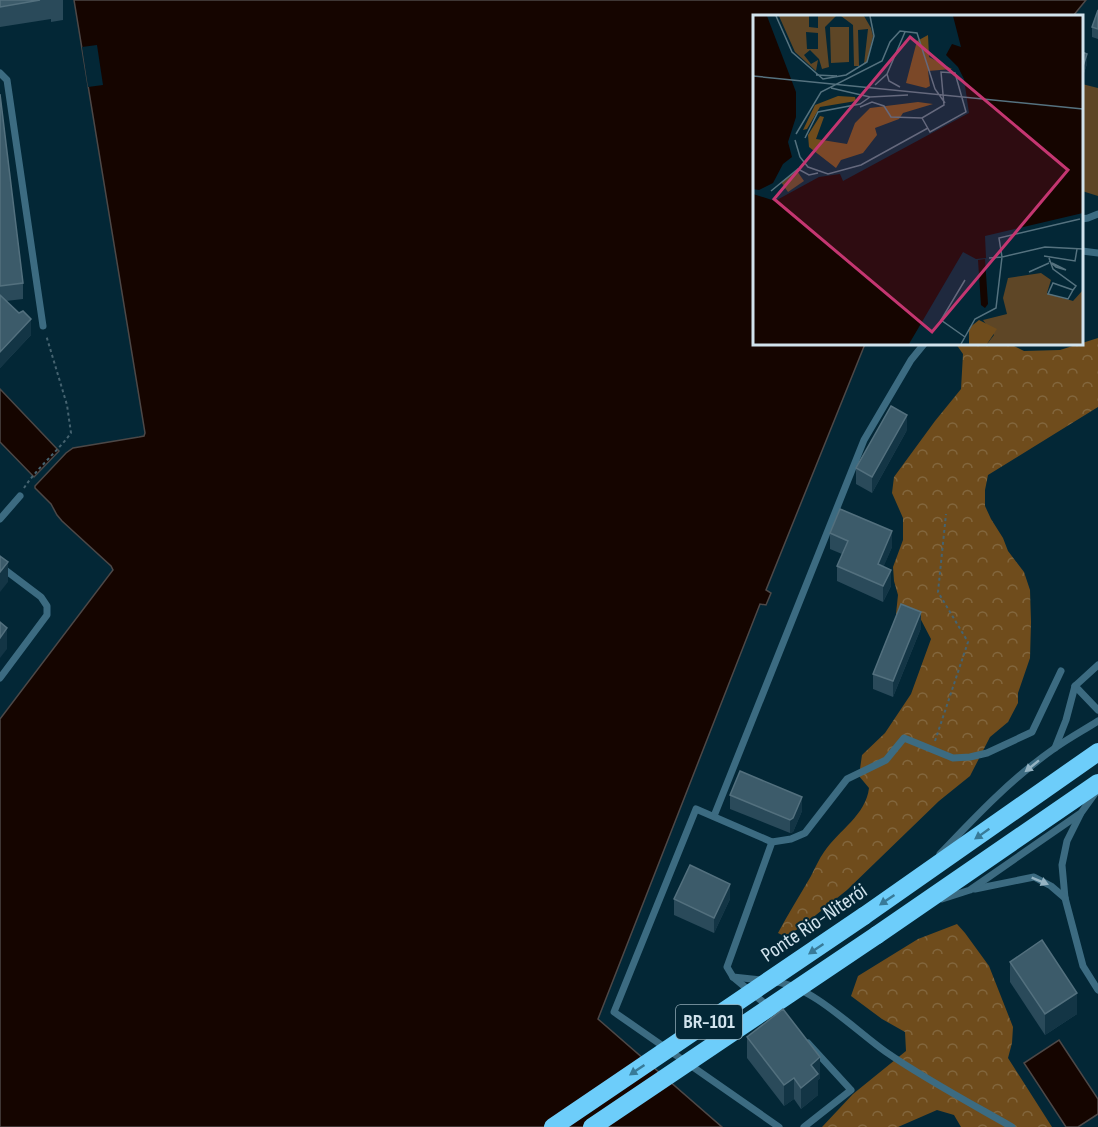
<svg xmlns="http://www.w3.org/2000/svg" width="1098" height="1127" viewBox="0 0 1098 1127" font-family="'Sofia Sans Condensed',sans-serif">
  <defs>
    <pattern id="forest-crowns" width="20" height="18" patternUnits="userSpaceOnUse" patternTransform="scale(1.5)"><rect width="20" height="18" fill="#6f4c1c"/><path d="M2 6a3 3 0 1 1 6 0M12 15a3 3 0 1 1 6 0" fill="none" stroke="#82663d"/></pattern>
  </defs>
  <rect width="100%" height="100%" fill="#032736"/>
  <g fill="url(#forest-crowns)">
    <path d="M1098,338V407L988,475L985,490V506L991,519L1003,538L1008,551L1024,572L1030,590L1031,622L1030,658L1018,693V703L1008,722L990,737L970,776L939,801L847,890L806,923L786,937L778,933C788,914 800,895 811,876C815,868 819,859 824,852C839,830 866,815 869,788L859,776L862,755L885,733L911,694L931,639L919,616L907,612L896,614L898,595L894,581L893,567L903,540V518L892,493L894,477L935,421L961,389L963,354L956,344H1010L1024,351L1060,350Z"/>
    <path d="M957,924L965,933L989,966L1013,1027L1012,1043L1008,1058L1052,1127H961L954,1115L937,1110L898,1127H822L853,1094L906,1051L905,1032L882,1019L851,996L858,976L918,939Z"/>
  </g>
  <path fill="#5e4626" d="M1082,84L1098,88V196L1082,191Z"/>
  <g fill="#150500" stroke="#4d4847" stroke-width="1.5">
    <path d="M74,0H1086L1073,16H754V344H865L766,590L771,593L766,605L760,604L598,1019L722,1127H0V719L113,570L111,566L62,521L57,515L51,504L35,488V486L66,453L73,448L139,437L144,436L145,433Z"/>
    <path d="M0,389L59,451L34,477L0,442Z"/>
    <path d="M1059,1040L1098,1099V1114L1078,1127H1066L1024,1063Z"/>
  </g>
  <path fill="#032736" d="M97,45L103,85L88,87L82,47Z"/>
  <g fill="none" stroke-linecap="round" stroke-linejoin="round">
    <g stroke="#456370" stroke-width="2" stroke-dasharray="3 3" stroke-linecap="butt">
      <path d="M24,488C37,468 57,452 71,433L67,405L46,335"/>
      <path d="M935,741L968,642L938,592L946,514"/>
    </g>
    <g stroke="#3c6b81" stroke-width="7">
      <path d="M0,73L7,80L43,326"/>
      <path d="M1082,219L1088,218L1098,214"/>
      <path d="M1082,251L1098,253"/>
      <path d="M0,519L20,496"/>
      <path d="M0,566L41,597L47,606V615L0,678"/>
      <path d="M1075,686L1098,710"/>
      <path d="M1055,748L1066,720L1075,686L1098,665"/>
      <path d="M1080,815L1067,841L1062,865L1065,898L1083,966L1098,990"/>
      <path d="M714,816L864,440L911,360L924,344"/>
      <path d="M772,842L696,809L614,1012L779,1127"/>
      <path d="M940,854C976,816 1012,778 1055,748C1069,738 1084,730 1098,721"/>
      <path d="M975,889L1034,877L1051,886L1065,898"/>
      <path d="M942,899L970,890L1081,813L1096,792"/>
      <path d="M733,977L761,980"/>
      <path d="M775,982C811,985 856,1031 886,1052C925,1079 970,1103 1012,1127"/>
      <path d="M769,1007L733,977L727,967L772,842L791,839L805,833L847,779L886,760L904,738L953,758L970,757L987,753L1032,732L1061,671"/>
      <path d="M804,1127L851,1090L808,1043"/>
    </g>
    <g stroke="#6dcdfa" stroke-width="18">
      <path d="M864,916L1098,752"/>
      <path d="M877,935L1098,783"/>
    </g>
    <g stroke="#6dcdfa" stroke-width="18">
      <path d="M553,1127L864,916"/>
      <path d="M592,1127L877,935"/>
    </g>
  </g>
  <g fill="#2a4a5a">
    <path d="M0,0H63V20L51,22V19L0,27Z"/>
    <path d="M1098,10V39L1092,37V27Z"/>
    <path d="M1082,52L1087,64L1083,76H1082Z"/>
    <path d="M0,94L23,283V299L6,301L31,335L0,368Z"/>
    <path d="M907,430L872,493L856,484V468Z"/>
    <path d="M830,533L892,547L883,567L891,586L883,602L837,581V566L842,554L830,549Z"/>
    <path d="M921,628L893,697L873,689V674Z"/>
    <path d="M730,795L802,811L793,832L790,833L730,809Z"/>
    <path d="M674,899H730L714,933L674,915Z"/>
    <path d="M1010,962L1077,1014L1045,1035L1010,982Z"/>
    <path d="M747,1037L820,1078L818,1080V1095L801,1109L794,1099L784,1106L747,1058Z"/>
  </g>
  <g fill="#133545">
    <path d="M1087,54V64L1083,76V66Z"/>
    <path d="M31,319V335L0,368V352Z"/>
    <path d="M907,415V430L872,493V477Z"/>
    <path d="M892,531V547L878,580V564Z"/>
    <path d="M8,562V582L0,592V572Z"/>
    <path d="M891,570V586L883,602V586Z"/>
    <path d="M921,612V628L893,697V681Z"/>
    <path d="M7,628V649L0,658V638Z"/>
    <path d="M802,797V811L793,832L790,833V820Z"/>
    <path d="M730,884V899L714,933V918Z"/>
    <path d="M1077,993V1014L1045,1035V1014Z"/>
    <path d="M820,1057V1078L818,1080V1095L801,1109V1088L811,1065Z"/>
    <path d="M794,1078V1099L784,1106V1085Z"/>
  </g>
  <g fill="#3c5b6a" stroke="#53707e" stroke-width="1.5">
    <path d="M0,0H40L0,7Z"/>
    <path d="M1098,10V29L1092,27Z"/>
    <path d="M1082,52L1087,54L1083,66L1082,65Z"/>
    <path d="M0,94L23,283L0,286Z"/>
    <path d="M0,295L19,313L23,311L31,319L0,352Z"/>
    <path d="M891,406L907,415L872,477L856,468Z"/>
    <path d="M840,509L892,531L878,564L891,570L883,586L837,566L848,541L830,533Z"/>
    <path d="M0,556L8,562L0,572Z"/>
    <path d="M901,604L921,612L893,681L873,674Z"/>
    <path d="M0,622L7,628L0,638Z"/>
    <path d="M740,771L802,797L793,818L790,820L730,795Z"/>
    <path d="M690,865L730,884L714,918L674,899Z"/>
    <path d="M1042,940L1077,993L1045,1014L1010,962Z"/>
    <path d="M783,1009L820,1057L811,1065L818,1074L801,1088L794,1078L784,1085L747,1037Z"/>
  </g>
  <defs><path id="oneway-solid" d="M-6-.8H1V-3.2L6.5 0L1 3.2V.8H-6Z" transform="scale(1.5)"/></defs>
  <g fill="#95b3c2">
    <use href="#oneway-solid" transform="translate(1032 766) rotate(141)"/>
    <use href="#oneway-solid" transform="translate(1040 881) rotate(22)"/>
  </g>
  <g fill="#387a98">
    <use href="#oneway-solid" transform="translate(982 834) rotate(145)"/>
    <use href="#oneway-solid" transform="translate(887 900) rotate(146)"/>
    <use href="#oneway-solid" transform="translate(816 949) rotate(146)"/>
    <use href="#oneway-solid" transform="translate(637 1070) rotate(146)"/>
  </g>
  <g text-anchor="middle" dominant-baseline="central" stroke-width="4.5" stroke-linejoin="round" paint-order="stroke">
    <rect fill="#032736" stroke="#93abb6" stroke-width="1.5" x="676" y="1005" width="66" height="34" rx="4.5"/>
    <g font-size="20" font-weight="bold" fill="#d1e3ed">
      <text x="709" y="1022">BR-101</text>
    </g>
    <g font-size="21" fill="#d1e3ed" stroke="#032736">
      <text transform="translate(814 923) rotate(-34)">Ponte Rio-Niterói</text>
    </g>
  </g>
  <g transform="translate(753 15)">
    <rect width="330" height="330" fill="#032736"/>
    <path d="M26,1H56V12L65,13V1H83L72,12L76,52L69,54L66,44L57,35L51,40L58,49L65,45L63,56L42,37ZM53,17L65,18V34H54ZM88,1H111L118,13L120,21L114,47L111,49L115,14L105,15L106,51H101L100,10ZM288,258L298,265L294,278L320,286L330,275V329H234L241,320L230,305L254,299L250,283L255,263Z" fill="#5e4626" fill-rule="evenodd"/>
    <path d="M175,20L176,42L199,54L175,56L177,71L173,73L153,68L164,26ZM85,81L102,82L103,86L67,92L54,114L50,115L62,90ZM165,87L180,89L150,98L146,104L122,113L124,120L110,138L88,145L83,153L56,132L55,120L67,101L71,102L63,124L94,129L102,108L117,93ZM226,305L244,314L234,329H216V313Z" fill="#6f4c1c"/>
    <path d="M96,12V47L78,48L77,12ZM44,156L51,166L35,177L28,167Z" fill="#5e4626"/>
    <path d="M0,1H14L43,77V102L35,127L39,142L30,149L20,168L6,175L0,174ZM200,1H330V198L232,221L233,243L223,244L210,237L156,329H0V179L22,186L66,162L87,159L90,166L216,98L211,64L205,52L193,40L199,29L208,32ZM232,244L235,289L232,293L228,290L225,245Z" fill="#150500"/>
    <path fill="none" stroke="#55727f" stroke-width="1.5" d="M23,1L39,37L70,64L93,60L114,47L121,21L117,1M134,59L136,66L147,72M63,60L84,61M0,61L330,94M122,70L134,59L152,17M78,73L117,82L155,80M107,92L119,87L131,91L138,102L169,103L191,90L188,57L202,58L213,97L177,117L169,103M43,119L68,77L129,46L137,27L147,16L164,18L182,74L192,88M52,123L65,97L107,89L117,82M42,125L47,142L55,152L75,159L108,150L175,113M18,176L45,154L56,160L65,158M291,241L322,246L324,234M236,243L249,242L246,223L327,204M296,243L300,254L323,271L320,275M296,246L303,252L313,255L299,248M276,257L296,248M300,268L320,275L315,284L295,279ZM212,322L188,305L212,265M208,329L222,304L243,293L249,242L292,232L330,234"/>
    <path fill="#c43671" fill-opacity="0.15" stroke="#c43671" stroke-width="3" d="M157,22L315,155L179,317L21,184Z"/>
    <rect width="330" height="330" fill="none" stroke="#d1e3ed" stroke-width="3"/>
  </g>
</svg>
